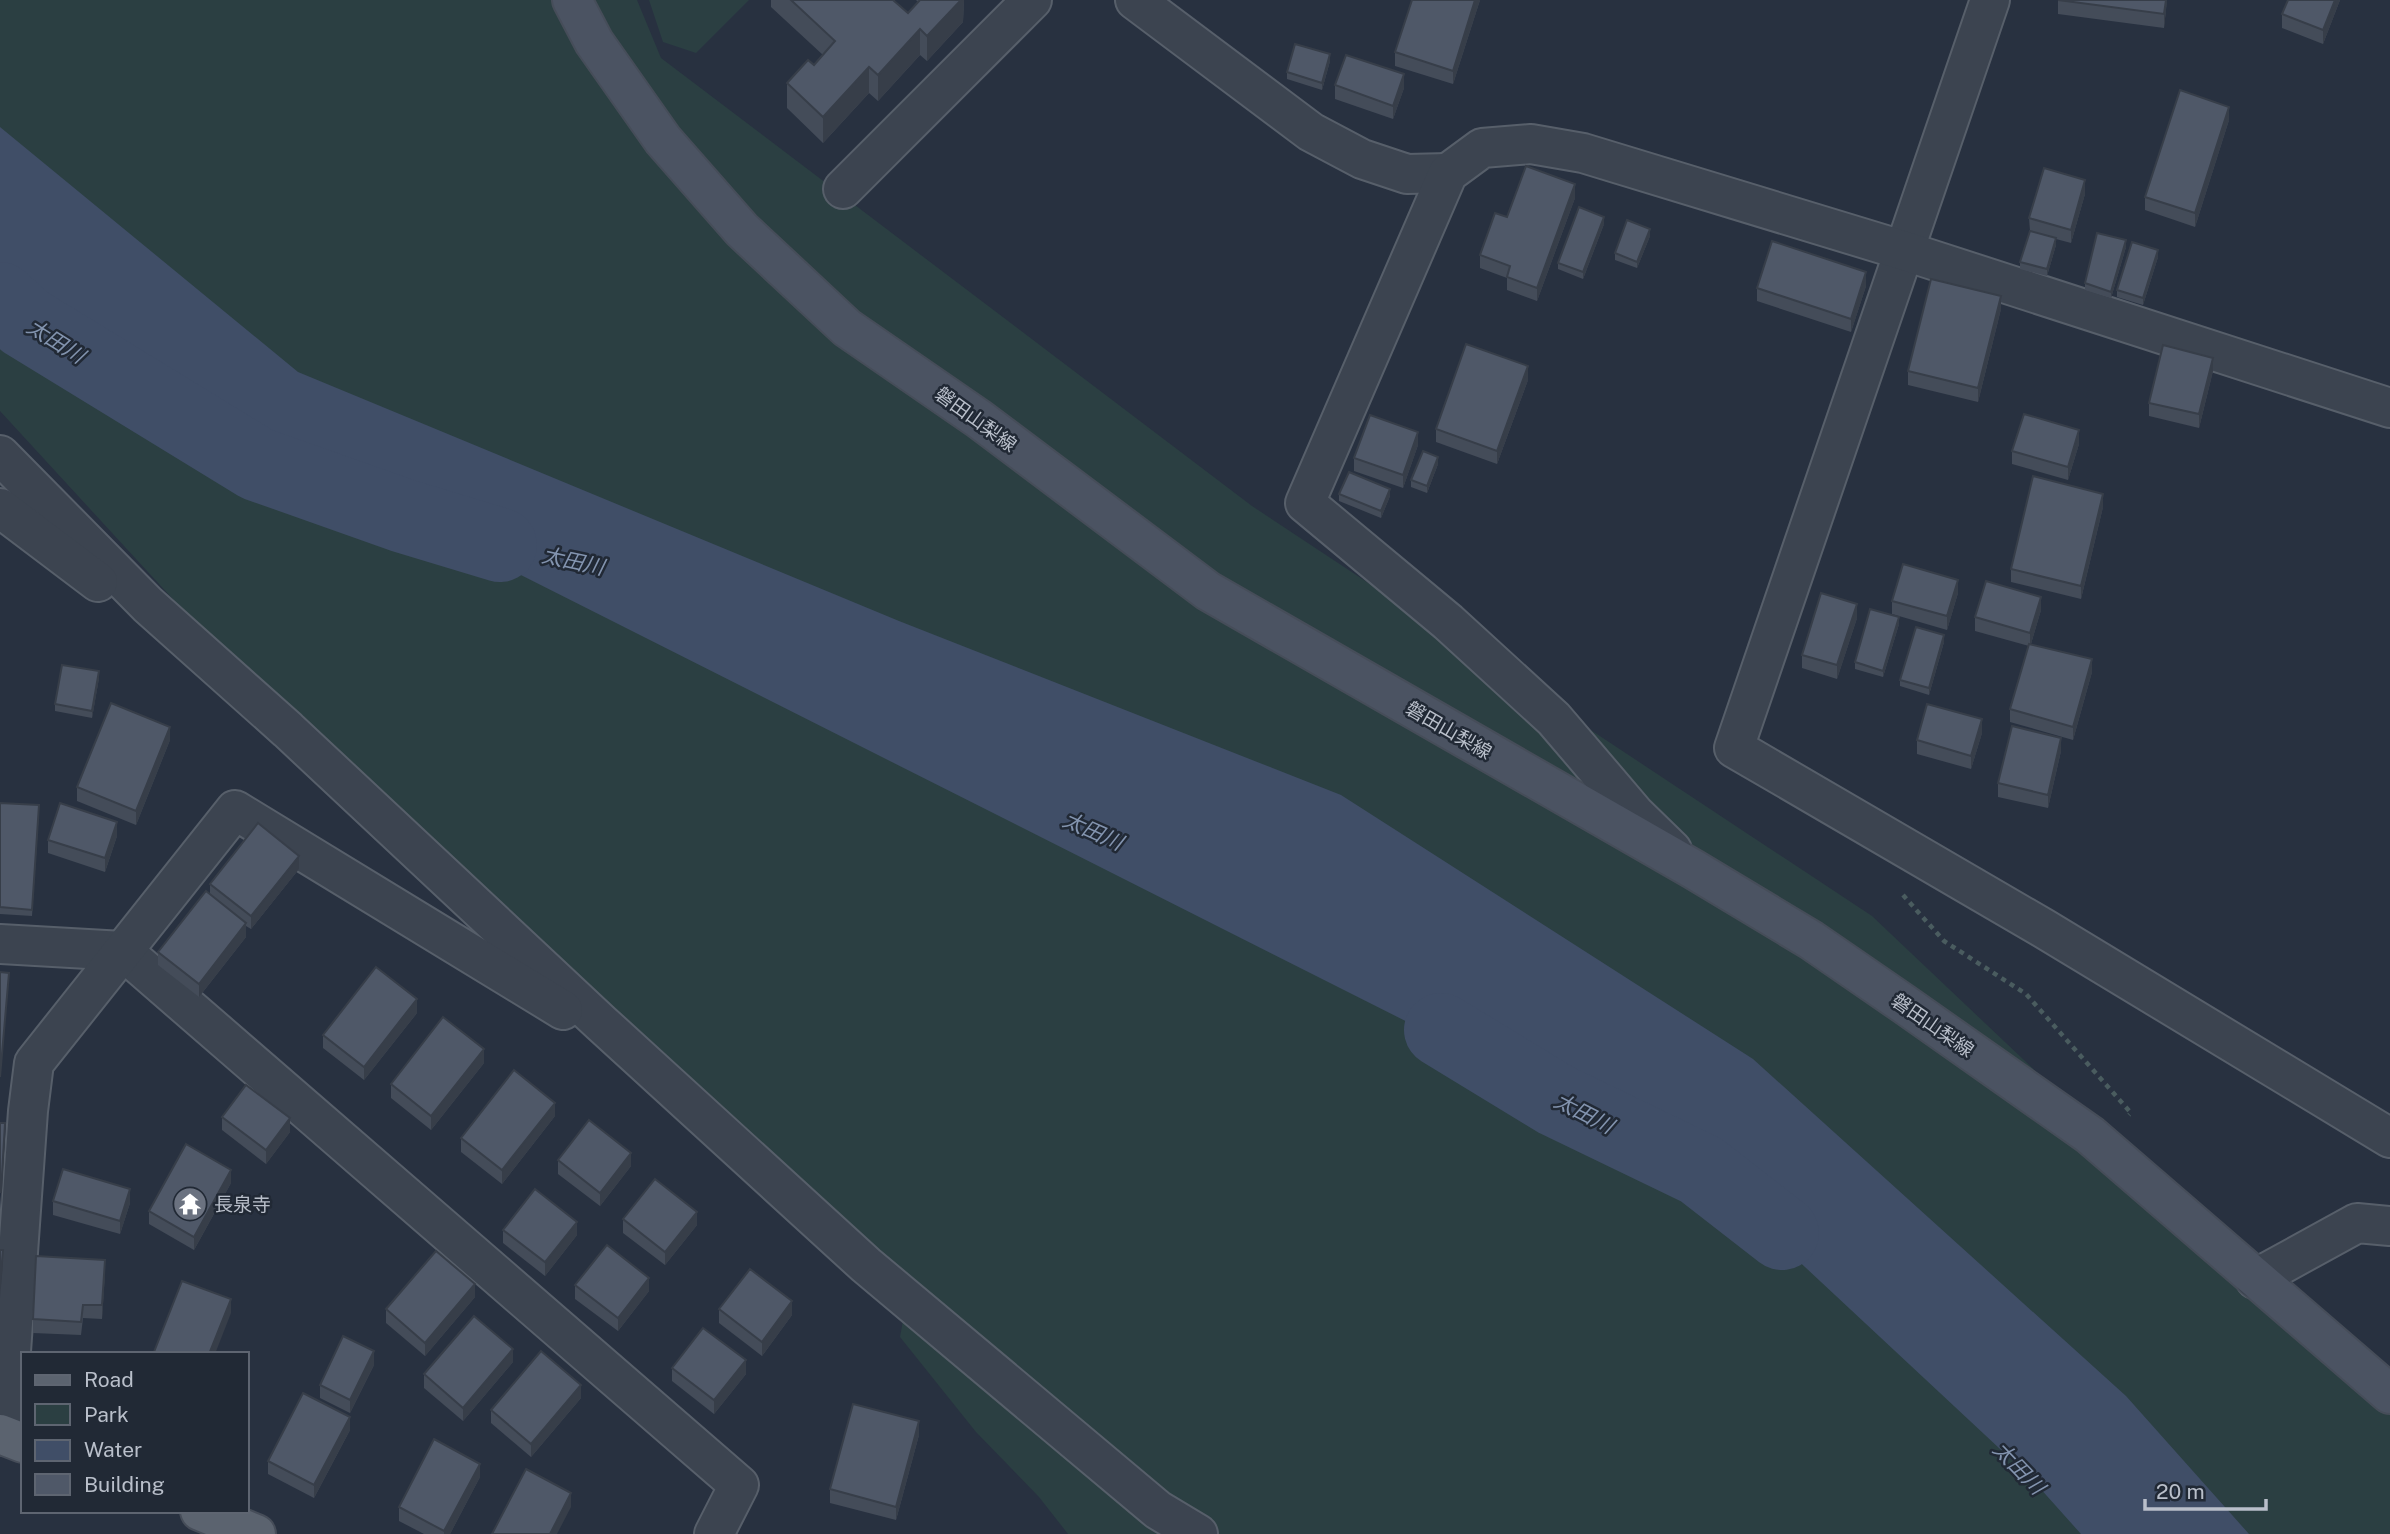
<svg xmlns="http://www.w3.org/2000/svg" width="2390" height="1534" viewBox="0 0 2390 1534" font-family="'Public Sans','Noto Sans JP',sans-serif">
  <rect width="100%" height="100%" fill="#283140"/>
  <g fill="#2b3f42">
    <path d="M0,0H637L661,58L1252,506L1872,916L2255,1279L2390,1413V1534H1210L1135,1491L317,756L0,411Z"/>
    <path d="M649,0H749L696,53L663,42Z"/>
    <path d="M904,1315L1176,1534H1068L1039,1497L976,1432L900,1337Z"/>
  </g>
  <path fill="#404e67" d="M0,127L298,372L899,621L1341,795L1753,1059L2126,1396L2249,1534H2081L2029,1476L1701,1170L404,516L148,397L0,292Z"/>
  <g fill="none" stroke-linecap="round" stroke-linejoin="round">
    <g stroke="#404e67" stroke-width="74">
      <path d="M0,299L25,322L257,464L404,516L500,545"/>
      <path d="M1441,1030L1556,1100L1701,1170L1782,1233"/>
    </g>
    <g stroke="#575f6a" stroke-width="42">
      <g id="minor">
        <path d="M1135,0L1311,132L1362,159L1407,174L1448,173"/>
        <path d="M1990,0L1734,748L2043,928L2390,1138"/>
        <path d="M843,189L1032,0"/>
        <path d="M0,455L148,605L288,730L601,1023L866,1265L1158,1510L1198,1534"/>
        <path d="M0,508L98,582"/>
        <path d="M1672,850L1635,814L1554,719L1448,622L1305,503L1448,173L1482,148L1531,144L1583,153L1905,251L2390,408"/>
        <path d="M0,944L123,951L739,1485L714,1534"/>
        <path d="M2255,1279L2357,1223L2390,1226"/>
        <path d="M5,1436L28,1111L34,1063L235,810L563,1010"/>
      </g>
    </g>
    <g stroke="#464d59" stroke-width="42">
      <path id="secondary" d="M572,0L594,42L663,140L742,230L847,328L979,419L1208,591L1693,869L1811,940L1904,1004L2090,1135L2390,1394"/>
    </g>
    <g stroke="#464d59" stroke-width="42">
      <g id="primary">
        <path d="M0,1434L23,1443"/>
        <path d="M200,1511L256,1534"/>
      </g>
    </g>
    <path stroke="#4a5c5f" stroke-width="4.5" stroke-dasharray="5 5" stroke-linecap="butt" d="M1903,895L1944,941L2026,994L2131,1113L2129,1115"/>
    <use href="#minor" stroke="#3c4450" stroke-width="38"/>
    <use href="#secondary" stroke="#4b5362" stroke-width="38"/>
    <use href="#primary" stroke="#5b636f" stroke-width="38"/>
  </g>
  <g fill="#444c59">
    <path d="M771,0H895V2L908,13L918,2L916,0H964L963,22L927,61L920,55L878,101L869,93L823,143L787,108V83L814,65L823,55L771,7Z"/>
    <path d="M1480,0L1453,84L1395,66V52Z"/>
    <path d="M2058,0H2167L2164,28L2058,14Z"/>
    <path d="M2288,0H2340L2323,44L2282,28V14Z"/>
    <path d="M1330,61L1322,90L1287,79V72Z"/>
    <path d="M1335,85L1404,88L1393,119L1335,99Z"/>
    <path d="M2229,120L2195,227L2145,210V197Z"/>
    <path d="M2085,194L2071,243L2056,239V245L2047,276L2020,269V262L2030,231L2029,218Z"/>
    <path d="M1575,198L1537,301L1507,290V278L1480,268V255L1507,217Z"/>
    <path d="M1604,224L1583,279L1558,269V263Z"/>
    <path d="M1650,236L1637,268L1615,260V253Z"/>
    <path d="M2126,247L2111,298L2085,290V283Z"/>
    <path d="M2158,257L2143,305L2117,297V290Z"/>
    <path d="M1866,286L1851,332L1757,301V288Z"/>
    <path d="M2001,309L1978,402L1908,385V371Z"/>
    <path d="M2213,371L2199,428L2149,416V403Z"/>
    <path d="M1528,380L1497,464L1436,442V429Z"/>
    <path d="M2079,444L2068,480L2012,464V451Z"/>
    <path d="M1418,445L1403,488L1354,471V458Z"/>
    <path d="M1438,464L1427,493L1411,487V480Z"/>
    <path d="M1339,494L1390,496L1381,518L1339,501Z"/>
    <path d="M2103,507L2081,599L2011,582V569Z"/>
    <path d="M1958,593L1947,630L1892,614V601Z"/>
    <path d="M2041,610L2031,644L2092,672L2073,740L2010,722V709L2029,646L1975,631V617Z"/>
    <path d="M1857,618L1837,679L1802,668V655Z"/>
    <path d="M1899,624L1883,677L1855,669V662Z"/>
    <path d="M1944,642L1929,695L1900,686V680Z"/>
    <path d="M99,678L92,718L55,711V704Z"/>
    <path d="M1982,733L1971,769L1917,754V740Z"/>
    <path d="M170,740L136,825L77,801V787Z"/>
    <path d="M2061,751L2048,808L1998,797V783Z"/>
    <path d="M0,803L39,812L32,916L0,914Z"/>
    <path d="M117,836L105,872L48,853V840Z"/>
    <path d="M299,869L251,929L246,926V937L199,997L158,965V952L210,894V884Z"/>
    <path d="M417,1013L364,1080L323,1048V1035Z"/>
    <path d="M484,1063L431,1130L391,1098V1084Z"/>
    <path d="M555,1116L502,1184L461,1152V1138Z"/>
    <path d="M222,1117L290,1132L266,1164L222,1130Z"/>
    <path d="M558,1160L631,1166L600,1206L558,1174Z"/>
    <path d="M231,1183L194,1250L149,1224V1211Z"/>
    <path d="M53,1201L130,1203L120,1234L53,1215Z"/>
    <path d="M623,1219L697,1225L665,1265L623,1233Z"/>
    <path d="M503,1230L577,1235L545,1276L503,1243Z"/>
    <path d="M105,1273L102,1319L83,1318L81,1335L33,1333V1319Z"/>
    <path d="M575,1285L649,1291L618,1331L575,1299Z"/>
    <path d="M475,1297L425,1356L386,1323V1309Z"/>
    <path d="M719,1309L792,1315L762,1356L719,1323Z"/>
    <path d="M513,1362L463,1421L424,1388V1374Z"/>
    <path d="M374,1365L350,1413L320,1398V1385Z"/>
    <path d="M672,1368L746,1374L714,1414L672,1381Z"/>
    <path d="M581,1398L531,1457L491,1423V1410Z"/>
    <path d="M350,1430L314,1498L268,1474V1461Z"/>
    <path d="M919,1435L896,1520L830,1503V1489Z"/>
    <path d="M480,1477L450,1534H424L399,1521V1507Z"/>
  </g>
  <g fill="#373e49">
    <path d="M953,0H964L963,22L927,61V36Z"/>
    <path d="M1475,0H1480L1453,84V71Z"/>
    <path d="M2166,0H2167L2164,28V14Z"/>
    <path d="M2335,0H2340L2323,44V30Z"/>
    <path d="M920,29V55L878,101V75Z"/>
    <path d="M1330,54V61L1322,90V83Z"/>
    <path d="M869,67V93L823,143V117Z"/>
    <path d="M1404,74V88L1393,119V106Z"/>
    <path d="M2229,107V120L2195,227V213Z"/>
    <path d="M2085,180V194L2071,243V230Z"/>
    <path d="M1575,184V198L1537,301V288Z"/>
    <path d="M1604,217V224L1583,279V272Z"/>
    <path d="M1650,229V236L1637,268V262Z"/>
    <path d="M2056,238V245L2047,276V269Z"/>
    <path d="M2126,240V247L2111,298V292Z"/>
    <path d="M2158,250V257L2143,305V298Z"/>
    <path d="M1866,272V286L1851,332V319Z"/>
    <path d="M2001,296V309L1978,402V388Z"/>
    <path d="M2213,358V371L2199,428V414Z"/>
    <path d="M1528,366V380L1497,464V451Z"/>
    <path d="M2079,430V444L2068,480V467Z"/>
    <path d="M1418,432V445L1403,488V475Z"/>
    <path d="M1438,457V464L1427,493V486Z"/>
    <path d="M1390,489V496L1381,518V511Z"/>
    <path d="M2103,494V507L2081,599V586Z"/>
    <path d="M1958,580V593L1947,630V616Z"/>
    <path d="M2041,597V610L2030,647V633Z"/>
    <path d="M1857,604V618L1837,679V665Z"/>
    <path d="M1899,617V624L1883,677V671Z"/>
    <path d="M1944,635V642L1929,695V688Z"/>
    <path d="M2092,659V672L2073,740V727Z"/>
    <path d="M99,671V678L92,718V711Z"/>
    <path d="M1982,719V733L1971,769V756Z"/>
    <path d="M170,727V740L136,825V811Z"/>
    <path d="M2061,738V751L2048,808V795Z"/>
    <path d="M117,822V836L105,872V858Z"/>
    <path d="M299,856V869L251,929V916Z"/>
    <path d="M246,923V937L199,997V984Z"/>
    <path d="M417,999V1013L364,1080V1067Z"/>
    <path d="M484,1049V1063L431,1130V1116Z"/>
    <path d="M555,1103V1116L502,1184V1170Z"/>
    <path d="M290,1118V1132L266,1164V1150Z"/>
    <path d="M5,1123V1137L1,1206V1192Z"/>
    <path d="M631,1153V1166L600,1206V1193Z"/>
    <path d="M231,1170V1183L194,1250V1237Z"/>
    <path d="M130,1189V1203L120,1234V1221Z"/>
    <path d="M697,1212V1225L665,1265V1252Z"/>
    <path d="M577,1222V1235L545,1276V1262Z"/>
    <path d="M3,1250V1264L0,1298V1284Z"/>
    <path d="M105,1260V1273L102,1319V1305Z"/>
    <path d="M649,1278V1291L618,1331V1318Z"/>
    <path d="M475,1284V1297L425,1356V1343Z"/>
    <path d="M231,1299V1313L215,1354H209Z"/>
    <path d="M792,1301V1315L762,1356V1342Z"/>
    <path d="M513,1349V1362L463,1421V1408Z"/>
    <path d="M374,1351V1365L350,1413V1400Z"/>
    <path d="M746,1360V1374L714,1414V1400Z"/>
    <path d="M581,1385V1398L531,1457V1444Z"/>
    <path d="M350,1417V1430L314,1498V1485Z"/>
    <path d="M919,1421V1435L896,1520V1507Z"/>
    <path d="M480,1464V1477L450,1534H444V1531Z"/>
    <path d="M571,1493V1507L557,1534H550Z"/>
  </g>
  <g fill="#4f5868" stroke="#373e49" stroke-width="2">
    <path d="M791,0H893L908,13L920,0H961L927,36L920,29L878,75L869,67L823,117L787,83L808,60L814,65L835,41Z"/>
    <path d="M1412,0H1475L1453,71L1395,52Z"/>
    <path d="M2058,0H2166L2164,14Z"/>
    <path d="M2288,0H2335L2323,30L2282,14Z"/>
    <path d="M1295,44L1330,54L1322,83L1287,72Z"/>
    <path d="M1346,55L1404,74L1393,106L1335,85Z"/>
    <path d="M2180,90L2229,107L2195,213L2145,197Z"/>
    <path d="M1526,166L1575,184L1537,288L1507,277L1510,266L1480,255L1495,213L1507,217Z"/>
    <path d="M2044,168L2085,180L2071,230L2029,218Z"/>
    <path d="M1579,207L1604,217L1583,272L1558,263Z"/>
    <path d="M1627,220L1650,229L1637,262L1615,253Z"/>
    <path d="M2030,231L2056,238L2047,269L2020,262Z"/>
    <path d="M2097,233L2126,240L2111,292L2085,283Z"/>
    <path d="M1772,241L1866,272L1851,319L1757,288Z"/>
    <path d="M2132,242L2158,250L2143,298L2117,290Z"/>
    <path d="M1931,279L2001,296L1978,388L1908,371Z"/>
    <path d="M1466,344L1528,366L1497,451L1436,429Z"/>
    <path d="M2163,345L2213,358L2199,414L2149,403Z"/>
    <path d="M2024,414L2079,430L2068,467L2012,451Z"/>
    <path d="M1370,415L1418,432L1403,475L1354,458Z"/>
    <path d="M1423,451L1438,457L1427,486L1411,480Z"/>
    <path d="M1349,472L1390,489L1381,511L1339,494Z"/>
    <path d="M2033,476L2103,494L2081,586L2011,569Z"/>
    <path d="M1903,564L1958,580L1947,616L1892,601Z"/>
    <path d="M1986,581L2041,597L2030,633L1975,617Z"/>
    <path d="M1821,593L1857,604L1837,665L1802,655Z"/>
    <path d="M1870,609L1899,617L1883,671L1855,662Z"/>
    <path d="M1916,627L1944,635L1929,688L1900,680Z"/>
    <path d="M2029,644L2092,659L2073,727L2010,709Z"/>
    <path d="M62,665L99,671L92,711L55,704Z"/>
    <path d="M111,703L170,727L136,811L77,787Z"/>
    <path d="M1927,704L1982,719L1971,756L1917,740Z"/>
    <path d="M2012,726L2061,738L2048,795L1998,783Z"/>
    <path d="M0,803L39,805L32,910L0,907Z"/>
    <path d="M60,803L117,822L105,858L48,840Z"/>
    <path d="M258,823L299,856L251,916L210,884Z"/>
    <path d="M206,891L246,923L199,984L158,952Z"/>
    <path d="M376,967L417,999L364,1067L323,1035Z"/>
    <path d="M0,972L9,973L0,1077Z"/>
    <path d="M443,1017L484,1049L431,1116L391,1084Z"/>
    <path d="M514,1070L555,1103L502,1170L461,1138Z"/>
    <path d="M246,1085L290,1118L266,1150L222,1117Z"/>
    <path d="M589,1120L631,1153L600,1193L558,1160Z"/>
    <path d="M0,1123H5L1,1192H0Z"/>
    <path d="M186,1144L231,1170L194,1237L149,1211Z"/>
    <path d="M63,1169L130,1189L120,1221L53,1201Z"/>
    <path d="M655,1179L697,1212L665,1252L623,1219Z"/>
    <path d="M535,1189L577,1222L545,1262L503,1230Z"/>
    <path d="M607,1245L649,1278L618,1318L575,1285Z"/>
    <path d="M0,1250H3L0,1284Z"/>
    <path d="M436,1251L475,1284L425,1343L386,1309Z"/>
    <path d="M36,1256L105,1260L102,1305H83L81,1322L33,1319Z"/>
    <path d="M750,1269L792,1301L762,1342L719,1309Z"/>
    <path d="M182,1281L231,1299L209,1354H159L154,1352Z"/>
    <path d="M474,1316L513,1349L463,1408L424,1374Z"/>
    <path d="M703,1328L746,1360L714,1400L672,1368Z"/>
    <path d="M343,1336L374,1351L350,1400L320,1385Z"/>
    <path d="M541,1351L581,1385L531,1444L491,1410Z"/>
    <path d="M303,1393L350,1417L314,1485L268,1461Z"/>
    <path d="M853,1404L919,1421L896,1507L830,1489Z"/>
    <path d="M434,1439L480,1464L444,1531L399,1507Z"/>
    <path d="M526,1469L571,1493L550,1534H492Z"/>
  </g>
  <defs>
    <g id="temple-disc" transform="scale(1.75)"><circle r="9.5" fill="#6b7280" stroke="#212935"/><path d="M0-6L5-2H3V0L6.5 2.5H4V6H1.5V3h-3V6H-4V2.5H-6.5L-3 0V-2H-5Z" fill="#fff"/></g>
  </defs>
  <g fill-rule="evenodd">
    <use href="#temple-disc" x="190" y="1204"/>
  </g>
  <g text-anchor="middle" dominant-baseline="central" stroke-width="5" stroke-linejoin="round" paint-order="stroke">
    <g font-size="19" fill="#b9bfca" stroke="#212935">
      <text transform="translate(976 419) rotate(36)">磐田山梨線</text>
      <text transform="translate(1449 730) rotate(30)">磐田山梨線</text>
      <text transform="translate(1933 1025) rotate(35)">磐田山梨線</text>
    </g>
    <g font-size="19" fill="#b9bfca" stroke="#212935" text-anchor="start">
      <text x="214" y="1204">長泉寺</text>
    </g>
    <g font-size="21" font-style="italic" fill="#8394af" stroke="#212935">
      <text transform="translate(56 341) rotate(32)">太田川</text>
      <text transform="translate(573 561) rotate(12)">太田川</text>
      <text transform="translate(1093 831) rotate(24)">太田川</text>
      <text transform="translate(1584 1113) rotate(27)">太田川</text>
      <text transform="translate(2019 1468) rotate(46)">太田川</text>
    </g>
  </g>
  <rect x="21" y="1352" width="228" height="161" fill="#212935" stroke="#5e6571" stroke-width="2"/>
  <rect x="35" y="1375" width="35" height="10" fill="#5b636f" stroke="#5e6571" stroke-width="2"/>
  <text x="84" y="1387" font-size="21" fill="#b9bfca">Road</text>
  <rect x="35" y="1404" width="35" height="21" fill="#2b3f42" stroke="#5e6571" stroke-width="2"/>
  <text x="84" y="1422" font-size="21" fill="#b9bfca">Park</text>
  <rect x="35" y="1440" width="35" height="21" fill="#404e67" stroke="#5e6571" stroke-width="2"/>
  <text x="84" y="1457" font-size="21" fill="#b9bfca">Water</text>
  <rect x="35" y="1474" width="35" height="21" fill="#4f5868" stroke="#5e6571" stroke-width="2"/>
  <text x="84" y="1492" font-size="21" fill="#b9bfca">Building</text>
  <path d="M2145 1499v10h121v-10" fill="none" stroke="#b9bfca" stroke-width="3.5"/>
  <text x="2156" y="1499" font-size="21" fill="#b9bfca" stroke="#212935" stroke-width="5" paint-order="stroke">20 m</text>
</svg>
